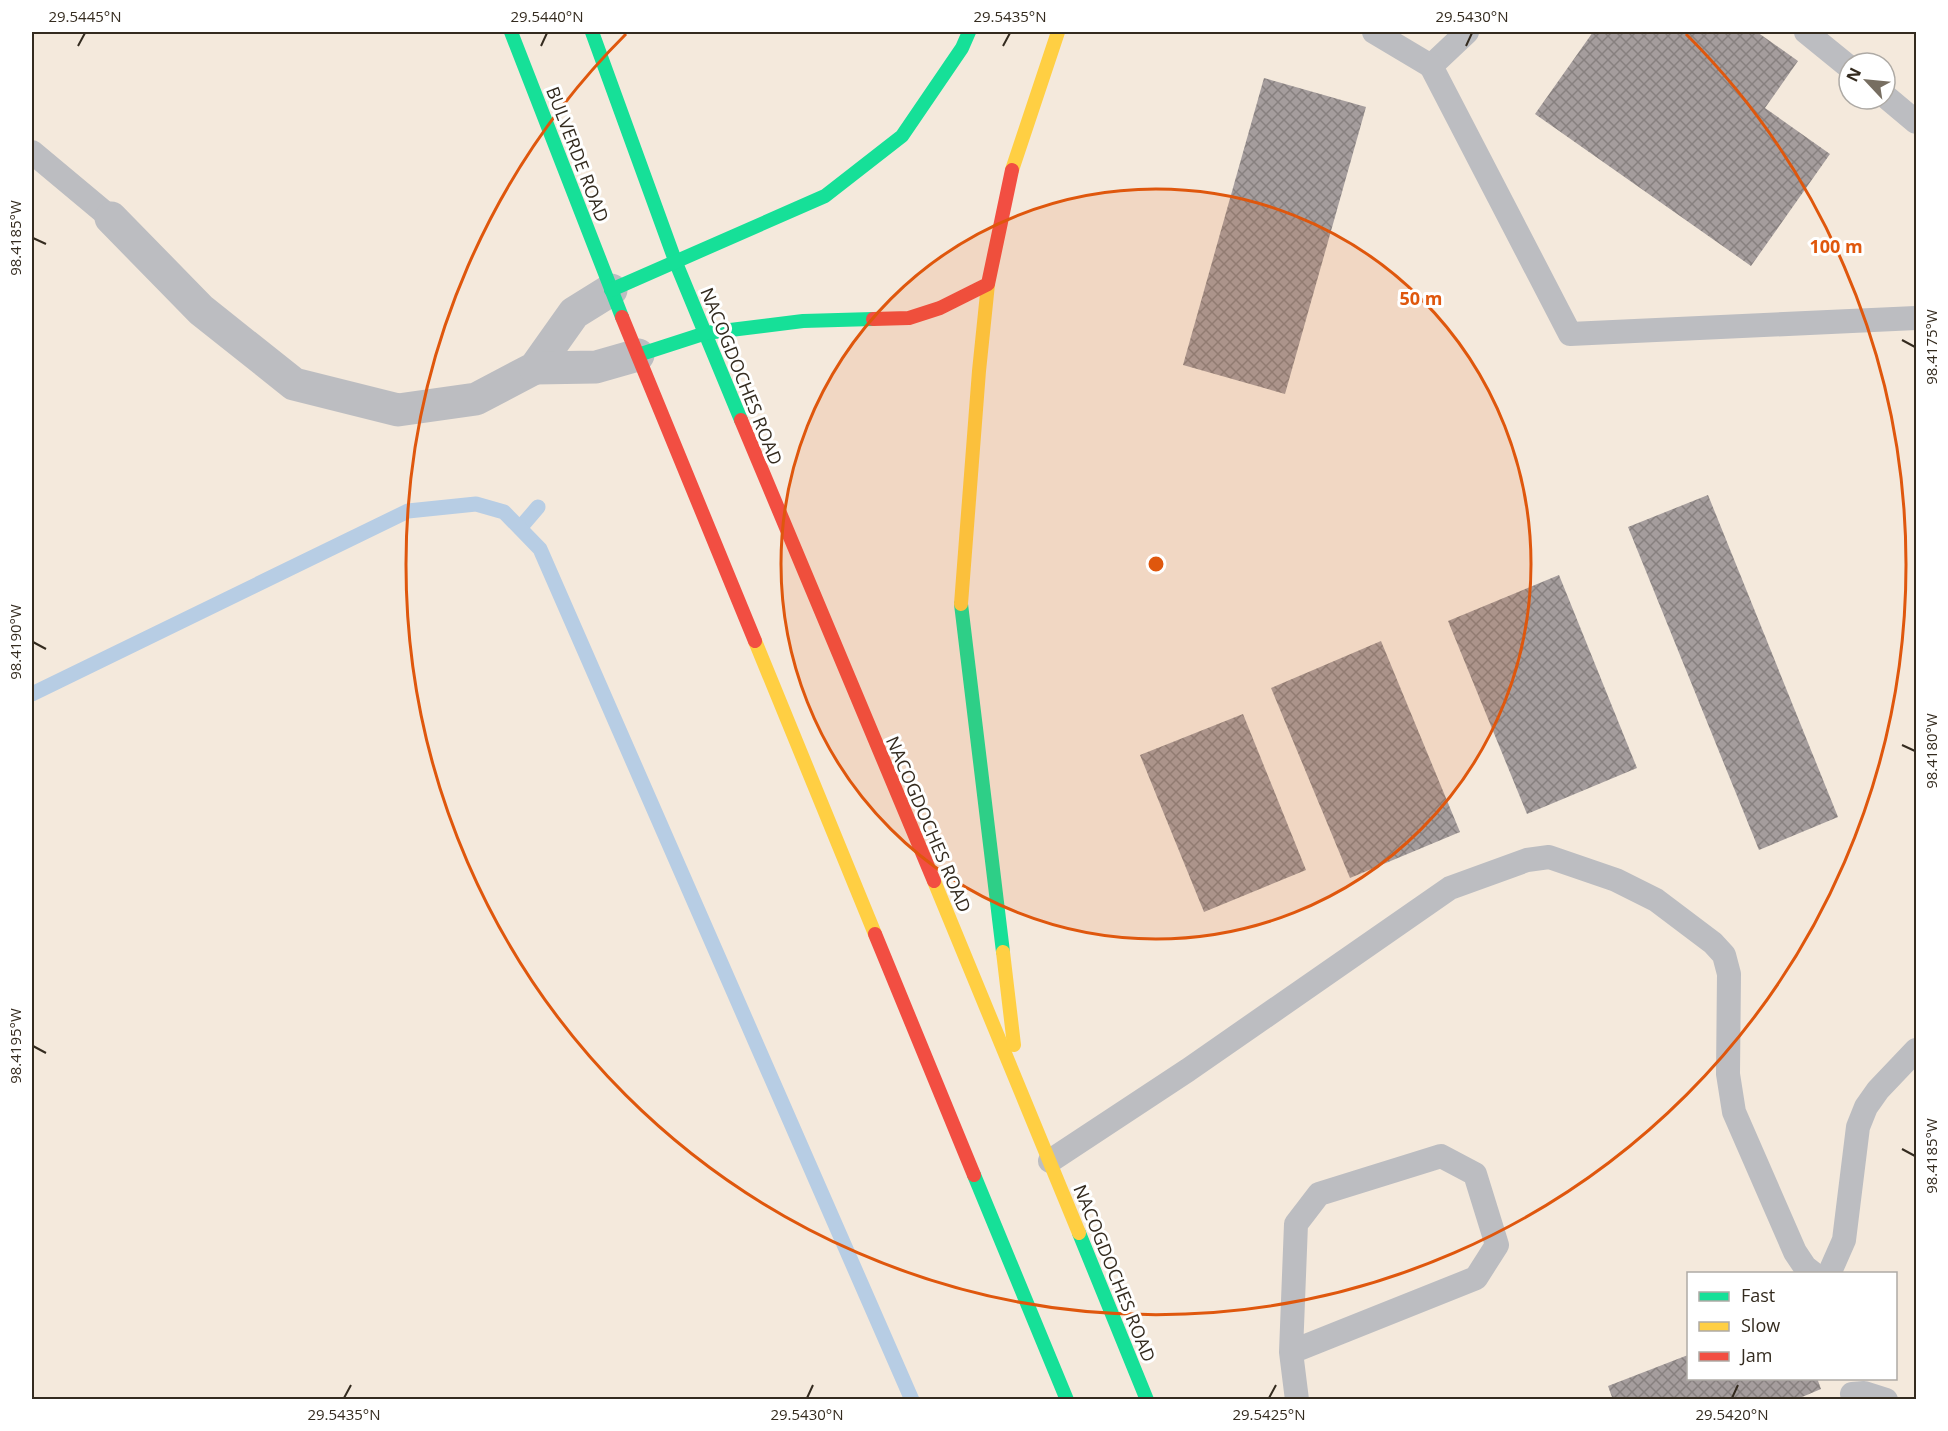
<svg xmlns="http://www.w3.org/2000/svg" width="1948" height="1431" viewBox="0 0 1948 1431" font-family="'Open Sans',sans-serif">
  <defs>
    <pattern id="building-cross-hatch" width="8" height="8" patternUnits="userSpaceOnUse" patternTransform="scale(1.5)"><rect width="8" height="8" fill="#a59d9d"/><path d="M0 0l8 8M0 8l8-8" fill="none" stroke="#87807f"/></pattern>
  </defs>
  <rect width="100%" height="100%" fill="#f4e9dc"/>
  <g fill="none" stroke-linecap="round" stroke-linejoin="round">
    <g stroke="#b7cde4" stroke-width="15">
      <path d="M520,528L538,507"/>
      <path d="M32,694L408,511L476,504L504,512L540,549L912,1400"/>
    </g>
  </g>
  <g fill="url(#building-cross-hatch)">
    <path d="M1593,32H1757L1798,61L1765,108L1830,154L1751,266L1535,114Z"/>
    <path d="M1264,78L1366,107L1285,394L1183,365Z"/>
    <path d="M1708,495L1838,817L1759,850L1628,527Z"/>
    <path d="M1559,575L1637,768L1527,814L1448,621Z"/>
    <path d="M1381,641L1460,832L1350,878L1271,688Z"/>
    <path d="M1243,714L1306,870L1204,912L1140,755Z"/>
    <path d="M1688,1355V1378H1817L1821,1389L1795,1400H1613L1608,1386Z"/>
  </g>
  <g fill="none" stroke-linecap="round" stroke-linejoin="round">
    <g stroke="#bcbdc1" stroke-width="24">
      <path d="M1374,32L1431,66L1467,32"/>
      <path d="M1806,32L1849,67"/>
      <path d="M1431,66L1570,334L1916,318"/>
      <path d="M1885,96L1916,122"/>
      <path d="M32,152L111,218"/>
      <path d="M1050,1161L1188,1070L1450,888L1527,860L1549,857L1616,880L1656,900L1713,943L1724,955L1729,974L1728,1074L1734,1112L1795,1252L1805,1267L1814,1274"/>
      <path d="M1829,1274L1844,1240L1858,1127L1866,1107L1878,1090L1916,1050"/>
      <path d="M1291,1352L1476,1278L1497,1245L1475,1174L1441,1156L1319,1194L1296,1224L1291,1352L1297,1400"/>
      <path d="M1852,1394L1864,1393L1886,1400"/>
    </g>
    <g stroke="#bcbdc1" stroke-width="33">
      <path d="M111,218L201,310L294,384L398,410L476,399L535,368L574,313L611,290"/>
      <path d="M535,368L596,367L638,355"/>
    </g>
    <g stroke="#16e098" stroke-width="14">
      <path d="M511,32L622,317"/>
      <path d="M592,32L676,263L741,420"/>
      <path d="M611,290L825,196L902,136L962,48L969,32"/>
      <path d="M638,355L706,333L803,321L873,319"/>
      <path d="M961,604L1003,952"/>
      <path d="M974,1175L1067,1400"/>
      <path d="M1079,1233L1147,1400"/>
    </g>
    <g stroke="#ffcf43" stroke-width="14">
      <path d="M1012,170L1058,32"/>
      <path d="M961,604L979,371L988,284"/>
      <path d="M755,641L875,934"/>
      <path d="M934,881L1079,1233"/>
      <path d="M1003,952L1014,1045"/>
    </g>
    <g stroke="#f24e42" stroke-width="14">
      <path d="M622,317L755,641"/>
      <path d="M873,319L909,318L940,308L988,284L1012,170"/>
      <path d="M741,420L934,881"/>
      <path d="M875,934L974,1175"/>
    </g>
  </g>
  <path fill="none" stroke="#342b1f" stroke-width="2" d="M78,46L85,33M541,46L547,33M1003,46L1010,33M1466,46L1472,33M33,238L46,244M1902,340L1915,347M33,642L46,649M1902,745L1915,751M33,1046L46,1053M1902,1149L1915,1156M344,1398L351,1385M807,1398L813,1385M1269,1398L1276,1385M1732,1398L1738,1385"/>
  <circle cx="1156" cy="564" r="375" fill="#df570d" fill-opacity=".12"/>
  <g fill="none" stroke="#df570d" stroke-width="3">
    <circle cx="1156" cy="564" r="375"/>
    <path d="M1686 34A750 750 0 1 1 626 34"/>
  </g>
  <g text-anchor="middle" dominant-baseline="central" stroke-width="6" stroke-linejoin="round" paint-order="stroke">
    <g font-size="18" fill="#342b1f" stroke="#fff">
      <text transform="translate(578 154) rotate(69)">BULVERDE ROAD</text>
      <text transform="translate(742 376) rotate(68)">NACOGDOCHES ROAD</text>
      <text transform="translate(929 824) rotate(67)">NACOGDOCHES ROAD</text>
      <text transform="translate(1115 1273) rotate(68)">NACOGDOCHES ROAD</text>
    </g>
  </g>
  <circle cx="1156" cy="564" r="9" fill="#df570d" stroke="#fff" stroke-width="3"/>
  <g font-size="18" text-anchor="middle" font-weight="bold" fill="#df570d" stroke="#fff" stroke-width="6" stroke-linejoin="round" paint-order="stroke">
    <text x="1836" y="253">100 m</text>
    <text x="1421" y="305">50 m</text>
  </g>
  <rect width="1948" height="1431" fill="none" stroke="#ffffff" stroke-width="66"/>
  <rect x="1687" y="1272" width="210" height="108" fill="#ffffff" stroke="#aeaaa5" stroke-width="1.5"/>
  <rect x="1699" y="1292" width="30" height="9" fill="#16e098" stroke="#aeaaa5" stroke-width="1.5"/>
  <text x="1741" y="1302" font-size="18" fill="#342b1f">Fast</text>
  <rect x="1699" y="1322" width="30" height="9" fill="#ffcf43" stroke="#aeaaa5" stroke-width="1.5"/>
  <text x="1741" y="1332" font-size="18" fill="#342b1f">Slow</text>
  <rect x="1699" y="1352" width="30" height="9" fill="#f24e42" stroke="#aeaaa5" stroke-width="1.5"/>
  <text x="1741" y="1362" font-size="18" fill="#342b1f">Jam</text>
  <g transform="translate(1867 81) rotate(296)"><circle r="28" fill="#ffffff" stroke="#aeaaa5" stroke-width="1.5"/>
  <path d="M0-4.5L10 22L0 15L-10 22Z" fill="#776e61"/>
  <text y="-9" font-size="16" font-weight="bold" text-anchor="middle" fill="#342b1f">N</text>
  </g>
  <rect x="33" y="33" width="1882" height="1365" fill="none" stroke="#342b1f" stroke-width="2"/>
  <g font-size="15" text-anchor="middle" fill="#342b1f">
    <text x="85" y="22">29.5445°N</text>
    <text x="547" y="22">29.5440°N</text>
    <text x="1010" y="22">29.5435°N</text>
    <text x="1472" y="22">29.5430°N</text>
    <text transform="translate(16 238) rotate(-90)" y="5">98.4185°W</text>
    <text transform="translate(1932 347) rotate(-90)" y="5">98.4175°W</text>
    <text transform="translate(16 642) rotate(-90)" y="5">98.4190°W</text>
    <text transform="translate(1932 751) rotate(-90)" y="5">98.4180°W</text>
    <text transform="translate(16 1046) rotate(-90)" y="5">98.4195°W</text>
    <text transform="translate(1932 1156) rotate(-90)" y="5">98.4185°W</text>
    <text x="344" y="1420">29.5435°N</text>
    <text x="807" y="1420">29.5430°N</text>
    <text x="1269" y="1420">29.5425°N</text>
    <text x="1732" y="1420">29.5420°N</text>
  </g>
</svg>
